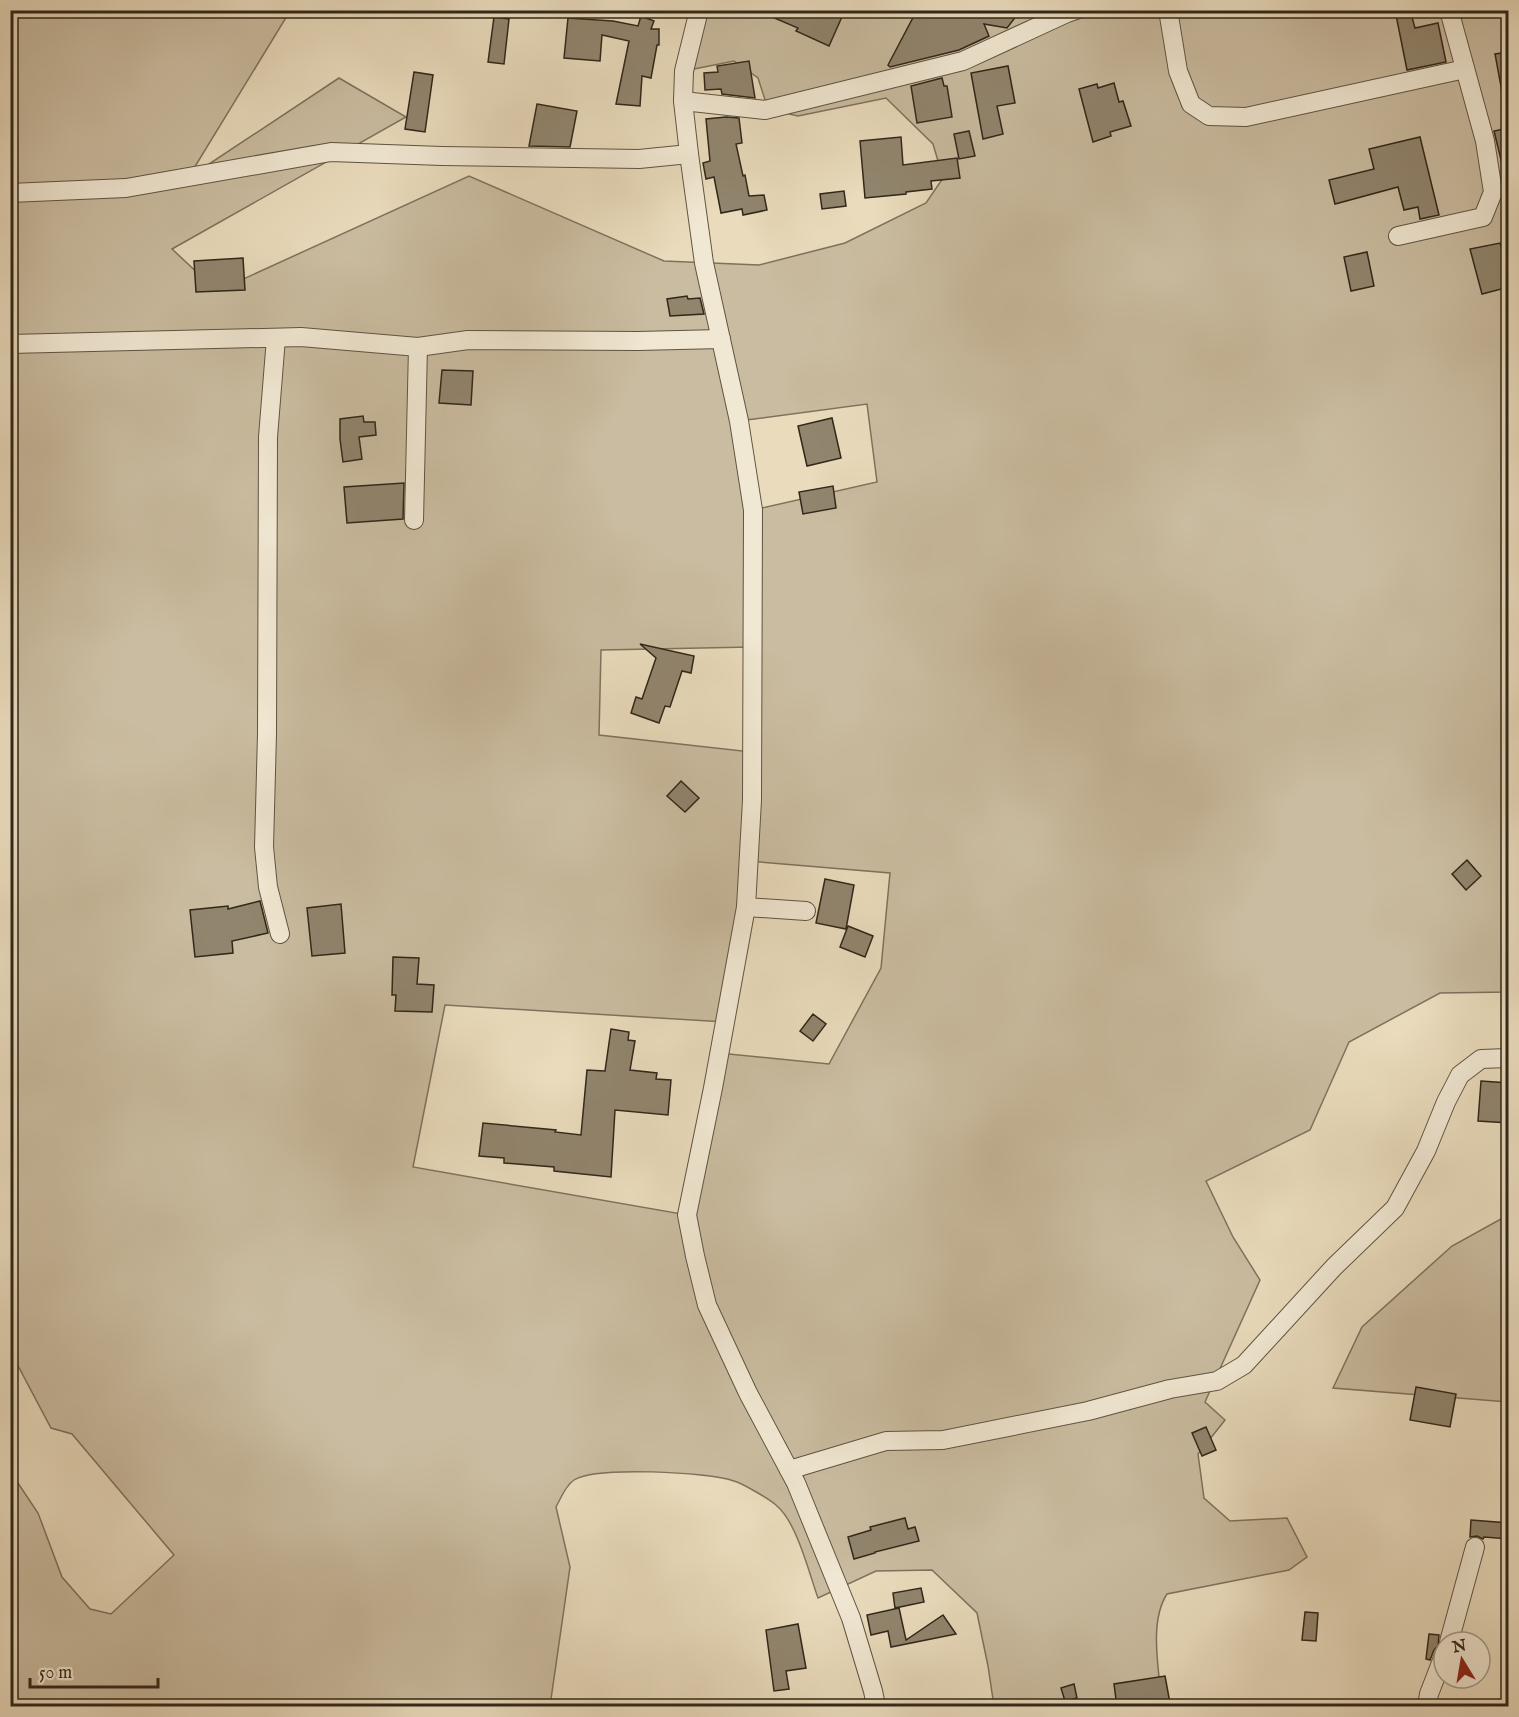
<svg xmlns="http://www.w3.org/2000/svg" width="1519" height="1717" viewBox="0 0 1519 1717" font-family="'IM FELL English',serif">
  <rect width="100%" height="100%" fill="#e9dbbc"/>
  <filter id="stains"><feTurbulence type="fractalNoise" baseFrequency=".00333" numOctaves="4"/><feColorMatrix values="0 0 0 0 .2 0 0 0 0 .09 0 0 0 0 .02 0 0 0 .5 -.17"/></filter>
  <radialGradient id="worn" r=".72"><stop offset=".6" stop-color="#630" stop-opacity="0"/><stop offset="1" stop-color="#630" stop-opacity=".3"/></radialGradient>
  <g fill="#cabca0" stroke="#7e725d" stroke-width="1.5" fill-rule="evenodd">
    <path d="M11,11H290L188,178L339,78L406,117L172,249L217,291L469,176L664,261L759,265L845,243L926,203L943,178L933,144L886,98L798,116L768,109L758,78L734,61L684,71L699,11H1508V992L1440,993L1349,1042L1310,1130L1206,1181L1233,1237L1260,1280L1205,1402L1225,1420L1198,1454L1204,1498L1230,1521L1287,1518L1307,1557L1289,1570L1167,1594C1148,1623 1160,1674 1162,1706H994L988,1666L977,1613L932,1570L876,1571L818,1598C809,1573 797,1523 777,1506C771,1500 742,1483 734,1481C708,1472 595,1466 574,1480C565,1486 561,1498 556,1507L570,1567L550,1706H11L10,1471L38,1513L62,1577L90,1609L111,1614L174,1555L72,1434L51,1428L17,1364L11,1369ZM867,404L877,482L753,510L739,421ZM752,647L751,752L599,735L601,650ZM748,861L890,873L881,968L829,1064L719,1053L687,1215L413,1167L445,1005L725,1022Z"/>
    <path d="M1508,1215V1402L1333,1388L1362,1327L1452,1246Z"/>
  </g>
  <g fill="#91856e" stroke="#31271a" stroke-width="1.5">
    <path d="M756,10H845L829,46L796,31L798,28Z"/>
    <path d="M917,10H1021L1007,28L984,24L989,36L959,50L890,67L888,65Z"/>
    <path d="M1395,10H1410L1415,28L1438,23L1446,62L1407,70Z"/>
    <path d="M641,16L654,21L651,29H659V45H657L651,78L642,76L640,106L616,104L629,41L602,35L600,61L564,58L568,18L613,21L638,26Z"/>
    <path d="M494,17L509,19L504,64L488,62Z"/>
    <path d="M1509,52V91L1502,92L1495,54Z"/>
    <path d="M749,61L755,98L722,94L721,89L705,90L704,73L718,72L717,66Z"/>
    <path d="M1008,66L1015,103L997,106L1003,134L983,139L971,73Z"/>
    <path d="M414,72L433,75L425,132L405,129Z"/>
    <path d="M942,78L944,86H947L952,117L917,123L911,86Z"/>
    <path d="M1114,83L1119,102L1123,101L1131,126L1110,132L1111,136L1093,142L1079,89L1097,84L1098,88Z"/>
    <path d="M537,104L577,111L570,147L529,146Z"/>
    <path d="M726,117L739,118L742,143L736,144L743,176L745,175L749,196L764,195L767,210L743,215L742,209L721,213L714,177L706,179L703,163L710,161L706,119Z"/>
    <path d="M1509,128V167L1503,168L1494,131Z"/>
    <path d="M969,131L975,156L959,159L954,134Z"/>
    <path d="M901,137L903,165L957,158L960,178L931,181L932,189L906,192V194L865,198L860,141Z"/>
    <path d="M1420,137L1439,215L1420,219L1418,207L1404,210L1398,187L1335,204L1329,180L1374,169L1369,149Z"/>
    <path d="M844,191L846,206L822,209L820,194Z"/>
    <path d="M1500,243L1509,273V287L1482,294L1470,249Z"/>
    <path d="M1367,252L1374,286L1351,291L1344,257Z"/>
    <path d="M243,258L245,290L196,292L194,261Z"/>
    <path d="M687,296L688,299L700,298L704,314L670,316L667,299Z"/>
    <path d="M442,370L473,371L471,405L439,403Z"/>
    <path d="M363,416L364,422H375L376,435L359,437L362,459L343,462L340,439V419Z"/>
    <path d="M832,418L841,458L807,466L798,426Z"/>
    <path d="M404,483L403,519L347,523L344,487Z"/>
    <path d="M833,486L836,508L803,514L799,492Z"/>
    <path d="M640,644L694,656L691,673L682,671L670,707L665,706L659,723L631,713L636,697L642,699L656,658Z"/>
    <path d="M681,781L699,798L685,812L667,796Z"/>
    <path d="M1467,860L1481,876L1466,890L1452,874Z"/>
    <path d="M825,879L854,885L846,929L816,923Z"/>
    <path d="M260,901L268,933L232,941L233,953L195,957L190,910L228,906V909Z"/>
    <path d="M341,904L345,953L312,956L307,908Z"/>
    <path d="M848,926L873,936L865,957L840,947Z"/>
    <path d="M393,957L419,958L417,984L434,985L432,1012L395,1011L396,995H392Z"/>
    <path d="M813,1014L826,1024L813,1041L800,1031Z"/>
    <path d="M611,1029L629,1032L628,1040L635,1041L630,1070L657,1073L656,1079L671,1080L668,1115L615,1110L611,1177L554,1171V1167L504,1163V1158L479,1156L483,1123L556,1130L555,1132L581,1135L587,1070L605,1071Z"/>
    <path d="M1481,1081L1509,1083V1123L1478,1121Z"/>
    <path d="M1416,1387L1456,1394L1450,1427L1410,1420Z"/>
    <path d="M1206,1427L1216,1450L1202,1456L1192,1433Z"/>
    <path d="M905,1518L908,1529L915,1527L919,1541L875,1552V1553L854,1559L848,1537L871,1530L870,1527Z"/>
    <path d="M1471,1520L1509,1523V1539L1484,1537L1483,1539L1477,1536L1470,1537Z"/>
    <path d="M921,1588L924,1602L895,1608L893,1593Z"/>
    <path d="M899,1608L906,1640L943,1615L956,1634L891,1647L888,1631L871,1635L867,1615Z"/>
    <path d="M1305,1612L1318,1613L1316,1641L1302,1640Z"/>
    <path d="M798,1624L806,1668L786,1671L789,1689L774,1691L766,1630Z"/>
    <path d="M1429,1634L1439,1635L1438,1646L1434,1650L1430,1660L1426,1659Z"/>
    <path d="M1165,1676L1170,1703L1158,1705V1707H1117L1114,1684Z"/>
    <path d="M1074,1684L1077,1698L1065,1701L1061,1688Z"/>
  </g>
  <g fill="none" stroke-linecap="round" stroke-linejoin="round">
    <g stroke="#5f5442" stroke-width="20">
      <g id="minor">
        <path d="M699,10L684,71L683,101L689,154L704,263L739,421L753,510L752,800L746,907L713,1088L687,1215L695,1256L707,1305L748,1393L796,1483L851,1618L873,1691L876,1706"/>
        <path d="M1168,10L1178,71L1191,104L1209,116L1246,117L1465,69"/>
        <path d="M683,101L765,110L963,61L1067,13L1076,10"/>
        <path d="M10,193L126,188L331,152L442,156L639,159L689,154"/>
        <path d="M1398,236L1483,217L1493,192L1485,141L1449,10"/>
        <path d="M276,338L268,437L267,734L264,847L268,887L280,934"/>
        <path d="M10,344L301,337L418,347L468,340L638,341L721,339"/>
        <path d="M414,520L418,347"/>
        <path d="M746,907L806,911"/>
        <path d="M789,1470L886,1441L943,1440L1088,1411L1170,1389L1217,1381L1244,1365L1334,1267L1395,1208L1426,1151L1446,1102L1460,1075L1481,1059L1508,1058"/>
        <path d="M1449,1642L1475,1547"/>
        <path d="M1427,1706L1429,1694L1444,1655"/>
      </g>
    </g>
    <use href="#minor" stroke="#f1e8d3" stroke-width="18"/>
  </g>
  <rect width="1519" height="1717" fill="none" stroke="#e9dbbc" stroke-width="36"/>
  <rect x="12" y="12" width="1495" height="1693" fill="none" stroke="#31271a" stroke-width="3"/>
  <rect x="18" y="18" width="1483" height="1681" fill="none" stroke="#31271a" stroke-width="1.5"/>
  <g transform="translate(1462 1660) rotate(349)"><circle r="28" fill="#f1e8d3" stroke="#a49b89" stroke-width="1.5"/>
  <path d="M0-4.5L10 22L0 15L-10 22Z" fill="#8f2418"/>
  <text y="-9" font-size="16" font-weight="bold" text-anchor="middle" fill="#31271a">N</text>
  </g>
  <path d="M30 1678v9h128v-9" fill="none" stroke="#31271a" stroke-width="3"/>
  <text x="39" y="1678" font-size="18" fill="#31271a" stroke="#f1e8d3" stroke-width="4.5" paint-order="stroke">50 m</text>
  <rect width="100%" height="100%" filter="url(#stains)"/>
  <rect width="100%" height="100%" fill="url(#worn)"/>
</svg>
